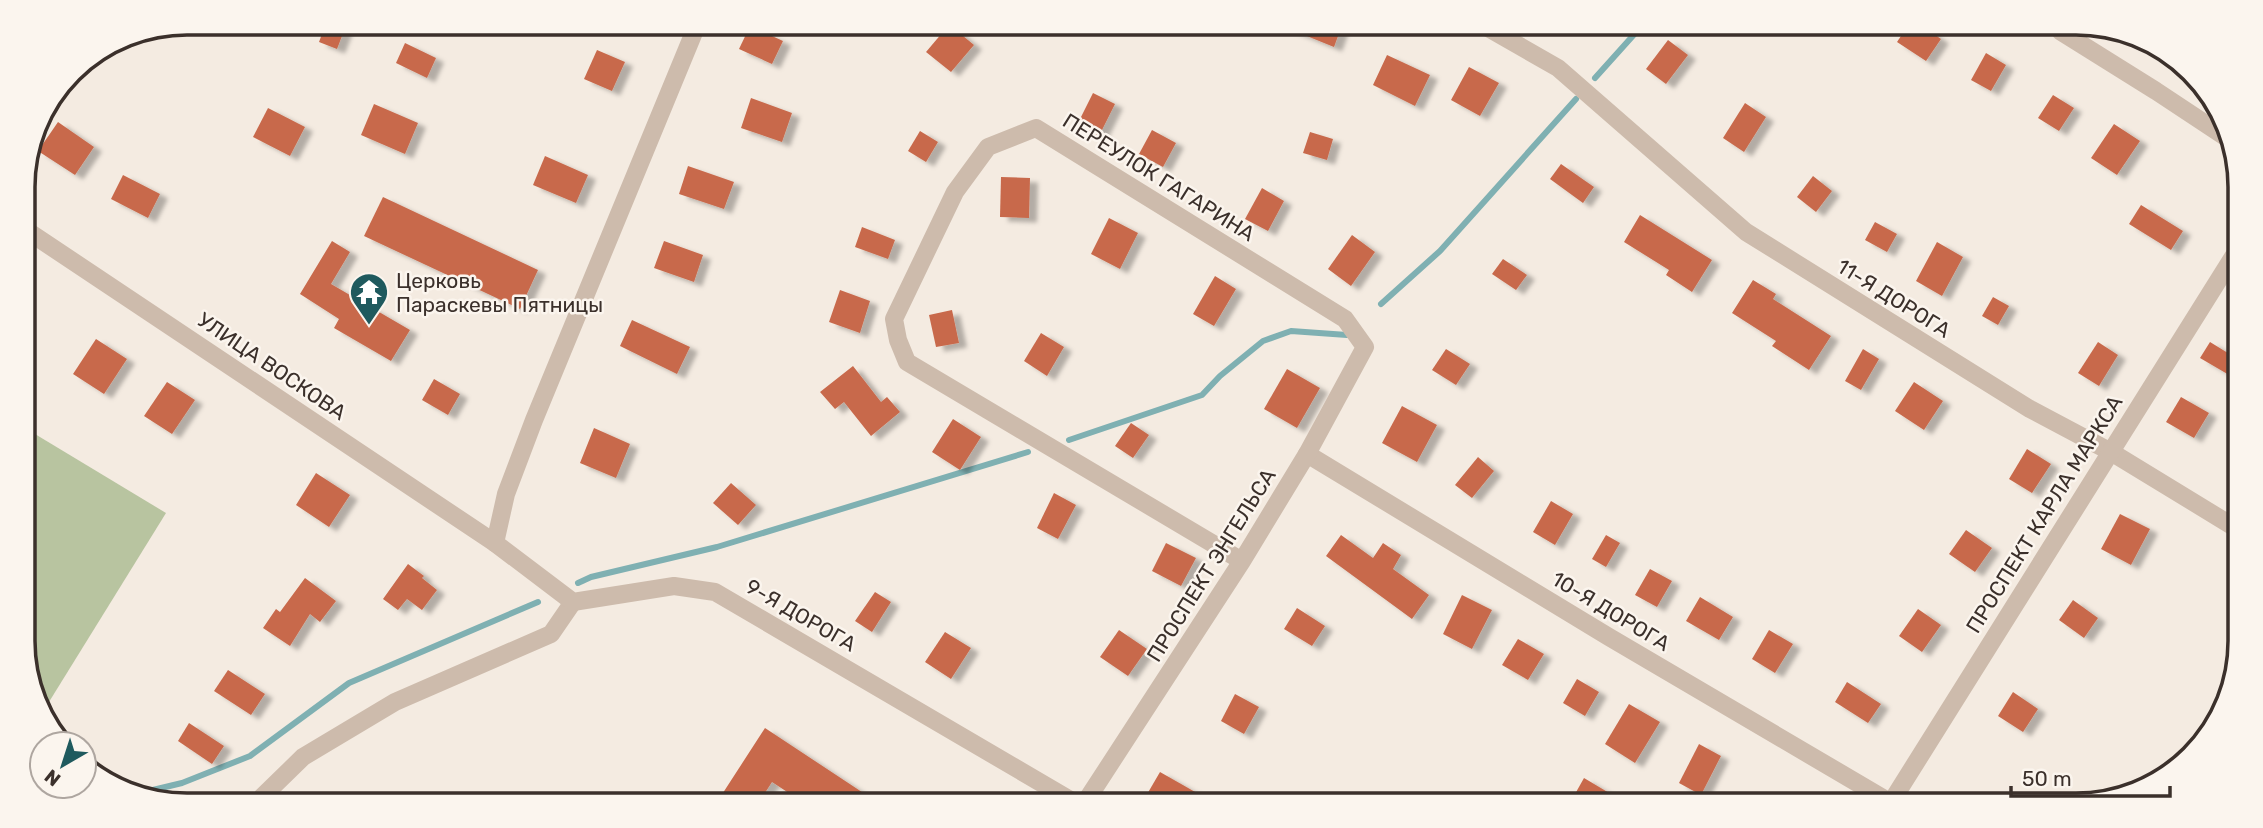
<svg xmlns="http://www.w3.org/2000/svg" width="2263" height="828" viewBox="0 0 2263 828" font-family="Rubik,sans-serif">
  <defs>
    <filter id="shadow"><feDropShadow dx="8" dy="4.5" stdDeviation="2" flood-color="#0004"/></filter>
  </defs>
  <rect width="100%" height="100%" fill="#f4ebe1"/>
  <path fill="#b8c4a0" d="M25,428L166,513L44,710L26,673Z"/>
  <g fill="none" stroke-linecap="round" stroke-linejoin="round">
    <g stroke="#7fb0b2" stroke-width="6">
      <path d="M1595,78L1639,29"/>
      <path d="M1381,304L1440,251L1576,99"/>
      <path d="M1069,440L1202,395L1220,376L1263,341L1291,331L1347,335"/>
      <path d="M578,583L591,577L717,547L1028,452"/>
      <path d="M132,795L182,783L250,756L349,683L538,602"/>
    </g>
  </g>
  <g fill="#c8694b" filter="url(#shadow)">
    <path d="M326,23H347L337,49L319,42Z"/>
    <path d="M750,26L783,41L772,64L739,49Z"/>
    <path d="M948,26H951L974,45L951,72L926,52Z"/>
    <path d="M1287,28H1341L1334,47Z"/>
    <path d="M1905,30H1928L1941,39L1926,61L1897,42Z"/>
    <path d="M1668,40L1688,55L1666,84L1646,69Z"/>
    <path d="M405,43L436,58L427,78L396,63Z"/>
    <path d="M597,50L625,62L612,91L584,79Z"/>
    <path d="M1986,53L2006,65L1991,91L1971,80Z"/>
    <path d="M1387,55L1430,75L1415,106L1373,85Z"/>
    <path d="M1469,67L1499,83L1480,116L1451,100Z"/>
    <path d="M1093,93L1115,104L1099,136L1077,125Z"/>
    <path d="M2053,95L2074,108L2059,131L2038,118Z"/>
    <path d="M751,98L792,113L782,142L741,128Z"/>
    <path d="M1745,103L1766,117L1744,152L1723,138Z"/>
    <path d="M374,104L418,123L405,154L361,135Z"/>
    <path d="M268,108L305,127L290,156L253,137Z"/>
    <path d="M58,122L94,147L75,175L38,151Z"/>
    <path d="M2114,124L2140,141L2117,175L2091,158Z"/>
    <path d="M1152,130L1176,143L1163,167L1139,154Z"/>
    <path d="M920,131L938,142L926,162L908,151Z"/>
    <path d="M1310,132L1333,139L1327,160L1303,153Z"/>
    <path d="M545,156L588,175L576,203L533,185Z"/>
    <path d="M1561,164L1594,187L1583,203L1550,179Z"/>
    <path d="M688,166L734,182L724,209L679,194Z"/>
    <path d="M123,175L160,194L148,218L111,199Z"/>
    <path d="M1813,176L1832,191L1816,212L1797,197Z"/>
    <path d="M1001,177L1030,178L1029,218L1000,217Z"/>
    <path d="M1262,188L1284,201L1268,231L1245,219Z"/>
    <path d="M383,197L538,270L520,309L364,236Z"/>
    <path d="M2141,205L2183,231L2171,250L2129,224Z"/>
    <path d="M1640,215L1712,260L1692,292L1666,275L1669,270L1624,242Z"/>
    <path d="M1109,218L1138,233L1120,269L1091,254Z"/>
    <path d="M1875,222L1897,234L1887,252L1865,240Z"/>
    <path d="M862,227L895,240L888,259L855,247Z"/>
    <path d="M1352,235L1375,252L1351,286L1328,269Z"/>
    <path d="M332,241L350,252L331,284L410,330L391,361L334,328L339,319L300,294Z"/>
    <path d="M664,241L703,255L694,282L654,268Z"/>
    <path d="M1937,242L1963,257L1942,296L1916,281Z"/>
    <path d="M1503,259L1527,275L1516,290L1492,274Z"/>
    <path d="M1215,276L1236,289L1214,326L1193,314Z"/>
    <path d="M1753,280L1776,294L1773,299L1831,336L1809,370L1772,346L1776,341L1732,313Z"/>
    <path d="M840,290L870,301L860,333L829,322Z"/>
    <path d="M1993,297L2009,306L1998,325L1982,316Z"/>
    <path d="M952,310L959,343L936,347L929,315Z"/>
    <path d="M632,320L690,347L677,374L620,346Z"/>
    <path d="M1041,333L1064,347L1047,376L1024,361Z"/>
    <path d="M96,339L127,359L104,394L73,374Z"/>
    <path d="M2098,342L2118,355L2099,386L2078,373Z"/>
    <path d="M2210,342L2236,358V379L2200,358Z"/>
    <path d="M1446,349L1470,364L1456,385L1432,370Z"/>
    <path d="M1863,349L1879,359L1861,390L1845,381Z"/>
    <path d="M853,366L881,402L887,397L900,412L871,436L844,402L835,409L820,392Z"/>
    <path d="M1287,369L1320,388L1297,428L1264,409Z"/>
    <path d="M434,379L460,394L448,415L422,400Z"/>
    <path d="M167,382L195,400L172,434L144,416Z"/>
    <path d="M1914,382L1943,401L1924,430L1895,411Z"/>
    <path d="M2181,397L2209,413L2194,438L2166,422Z"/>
    <path d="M1402,406L1437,425L1417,462L1382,443Z"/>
    <path d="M953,419L981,437L960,470L932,452Z"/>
    <path d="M1131,423L1149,435L1133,458L1115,446Z"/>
    <path d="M594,428L630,444L616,478L580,463Z"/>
    <path d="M2027,449L2051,464L2032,493L2009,479Z"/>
    <path d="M1478,457L1494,471L1472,498L1455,485Z"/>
    <path d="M316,473L350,495L329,527L296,505Z"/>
    <path d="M731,483L756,505L738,525L713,503Z"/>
    <path d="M1054,493L1076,505L1058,539L1037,528Z"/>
    <path d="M1551,501L1573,514L1555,545L1533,532Z"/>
    <path d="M2120,514L2150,529L2131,565L2101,549Z"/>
    <path d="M1966,530L1992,548L1975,572L1949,554Z"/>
    <path d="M1341,535L1373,558L1383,543L1401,555L1393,569L1429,595L1412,619L1326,556Z"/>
    <path d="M1606,535L1620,543L1606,567L1592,559Z"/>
    <path d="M1166,543L1196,558L1181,586L1152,571Z"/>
    <path d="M408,564L424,576L422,578L437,590L422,610L407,599L398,610L383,599Z"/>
    <path d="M1650,569L1672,581L1657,607L1635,595Z"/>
    <path d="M305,578L336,601L320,622L310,614L290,646L263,628L276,609L280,612Z"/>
    <path d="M875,592L891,602L872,632L855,621Z"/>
    <path d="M1462,595L1492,610L1472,649L1443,634Z"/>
    <path d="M1700,597L1733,617L1719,640L1686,621Z"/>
    <path d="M2073,600L2098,618L2084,638L2059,620Z"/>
    <path d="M1297,608L1325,626L1312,646L1284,629Z"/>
    <path d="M1918,609L1941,625L1922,652L1899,636Z"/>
    <path d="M1119,630L1147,649L1128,676L1100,657Z"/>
    <path d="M1769,630L1793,644L1775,673L1752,659Z"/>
    <path d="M945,632L971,648L951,679L925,662Z"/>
    <path d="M1518,639L1544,654L1528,680L1502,665Z"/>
    <path d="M228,670L265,694L251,715L214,691Z"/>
    <path d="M1577,679L1599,692L1585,716L1563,703Z"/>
    <path d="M1847,682L1881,704L1868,723L1835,702Z"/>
    <path d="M2013,692L2038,709L2023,732L1998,716Z"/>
    <path d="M1235,694L1259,707L1244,734L1221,721Z"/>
    <path d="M1629,704L1660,722L1635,763L1605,744Z"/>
    <path d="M189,723L224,746L212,764L178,741Z"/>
    <path d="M765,728L874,800L798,799L772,782L761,799H719Z"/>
    <path d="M1699,744L1721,756L1701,795L1679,783Z"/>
    <path d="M1160,772L1211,801H1155L1146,796Z"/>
    <path d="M1584,778L1626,803H1570Z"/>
  </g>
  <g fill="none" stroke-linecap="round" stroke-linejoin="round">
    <g stroke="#cdbbac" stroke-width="18">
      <path d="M1488,28L1558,68L1746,232L2030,409L2111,452L2234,527"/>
      <path d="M2060,31L2156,91L2227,138"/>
      <path d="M23,228L495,543"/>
      <path d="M1307,454L1609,637L1893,804"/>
      <path d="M262,797L303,757L395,702L551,634L573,602"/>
      <path d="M1086,801L1242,561L1307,454L1365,347L1345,319L1036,128L988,147L955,192L894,319L898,340L907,362L1242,561"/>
      <path d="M1890,804L2238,249"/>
    </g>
    <path stroke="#cdbbac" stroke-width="18" d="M697,25L534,420L506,494L495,543L573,602L674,586L715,592L1072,801"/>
  </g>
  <defs>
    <g id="temple-pin" transform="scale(2.0125)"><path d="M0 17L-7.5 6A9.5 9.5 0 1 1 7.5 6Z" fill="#1f5a5e" stroke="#fbf5ee"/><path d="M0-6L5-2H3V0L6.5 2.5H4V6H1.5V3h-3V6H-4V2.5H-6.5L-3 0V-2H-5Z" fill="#fff"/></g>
  </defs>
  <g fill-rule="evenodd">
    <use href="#temple-pin" x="369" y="292"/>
  </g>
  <g text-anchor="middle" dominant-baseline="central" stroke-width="5" stroke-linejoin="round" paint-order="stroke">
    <g font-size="21" fill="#3b302b" stroke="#fbf5ee">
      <text transform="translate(1159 177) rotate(32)">ПЕРЕУЛОК ГАГАРИНА</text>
      <text transform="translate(1894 298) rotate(32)">11-Я ДОРОГА</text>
      <text transform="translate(272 366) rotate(34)">УЛИЦА ВОСКОВА</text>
      <text transform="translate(2044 514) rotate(-58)">ПРОСПЕКТ КАРЛА МАРКСА</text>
      <text transform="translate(1211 565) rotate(-58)">ПРОСПЕКТ ЭНГЕЛЬСА</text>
      <text transform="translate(1611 611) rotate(31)">10-Я ДОРОГА</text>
      <text transform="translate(801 615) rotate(30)">9-Я ДОРОГА</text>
    </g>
    <g font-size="21" fill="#3b302b" stroke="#fbf5ee" text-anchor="start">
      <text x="396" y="280">Церковь<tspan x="396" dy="24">Параскевы Пятницы</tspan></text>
    </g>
  </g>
  <path d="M0 0H2263V828H0ZM187 35H2076A152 152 0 0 1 2228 187V641A152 152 0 0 1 2076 793H187A152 152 0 0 1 35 641V187A152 152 0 0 1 187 35Z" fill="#fbf5ee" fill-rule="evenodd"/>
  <path fill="none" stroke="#3b302b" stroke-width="3.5" d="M187 35H2076A152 152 0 0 1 2228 187V641A152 152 0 0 1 2076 793H187A152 152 0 0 1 35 641V187A152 152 0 0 1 187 35Z"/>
  <g transform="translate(63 765) rotate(219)"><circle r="33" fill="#fbf5ee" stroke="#aea6a0" stroke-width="2"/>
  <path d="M0-5L12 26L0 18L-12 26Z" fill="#1f5a5e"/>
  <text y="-10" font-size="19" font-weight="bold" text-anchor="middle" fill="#3b302b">N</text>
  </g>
  <path d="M2011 786v10h159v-10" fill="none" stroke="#3b302b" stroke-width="3.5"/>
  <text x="2022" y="786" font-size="21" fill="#3b302b" stroke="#fbf5ee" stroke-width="5" paint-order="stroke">50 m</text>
</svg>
